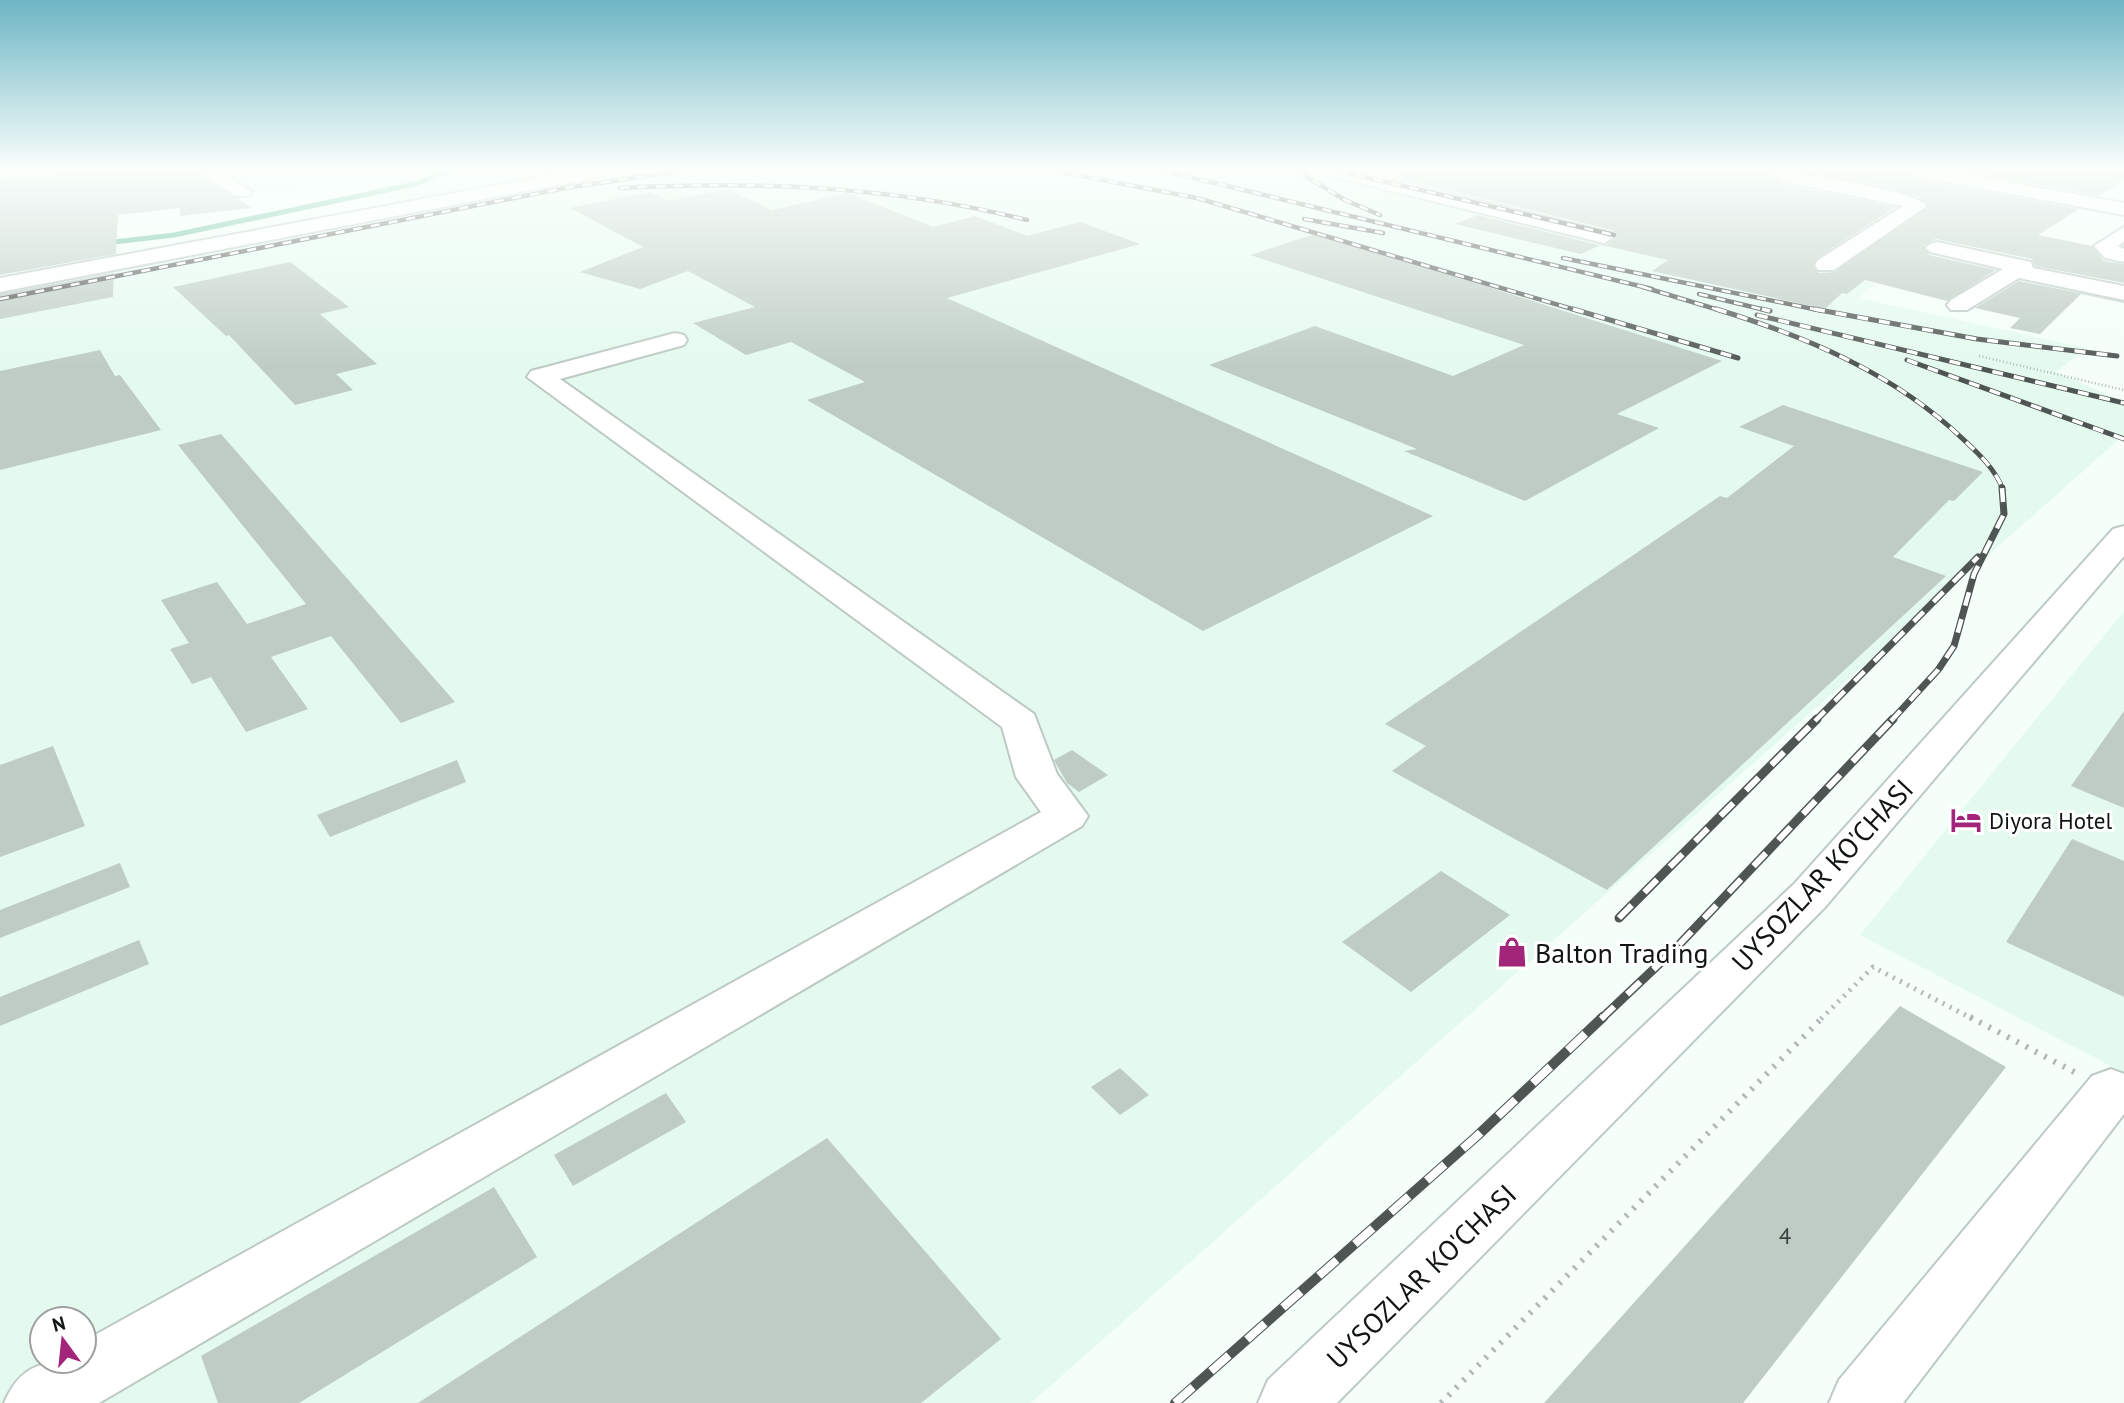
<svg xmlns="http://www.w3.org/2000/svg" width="2124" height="1403" viewBox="0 0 2124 1403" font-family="'PT Sans',sans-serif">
  <rect width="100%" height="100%" fill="#f4fff9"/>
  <g fill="#e4faef" fill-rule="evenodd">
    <path d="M147,171H562L395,202L380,179L179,201Z"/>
    <path d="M628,171H1476L1765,259L1875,284L1858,298L2086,348L2056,372L2124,402V435L1031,1403H0V290ZM42,1319H84V1361H42Z"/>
    <path d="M2124,611V1073L1860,935Z"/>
  </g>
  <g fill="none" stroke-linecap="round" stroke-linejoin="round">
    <path stroke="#54b78f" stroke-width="5" d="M105,243L174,235L415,184L447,171"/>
  </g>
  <g fill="#beccc5">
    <path d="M82,171H196L252,208L180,216V208L118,215L116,254L0,275V180Z"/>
    <path d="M1399,171H1764L1789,186L1896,207L1817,258L1813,266L1818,273L1835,272L1929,205L1918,197L1877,185L1796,171H1904L1915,179L2079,209L2038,235L2092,246L2104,261L2124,264V283L2035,266L2032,259L1936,239L1924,246L1929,255L1996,270L1947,301L1865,280L1847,294L1842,293L1825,309L1652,271L1668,260L1601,245L1581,254L1455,224L1478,215L1603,246L1617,238L1612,230L1398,178Z"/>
    <path d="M1962,171H2124V180L2099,196Z"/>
    <path d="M727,189L772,210L848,193L933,227L975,216L1027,236L1080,222L1140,244L947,298L1433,516L1203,631L807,400L865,382L791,342L746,355L693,323L755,307L688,271L640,289L580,272L643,247L570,208L650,192L669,201Z"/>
    <path d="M1315,234L1482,285L1722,361L1617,414L1659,428L1525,501L1404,451L1417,449L1209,365L1315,326L1453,376L1524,345L1250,255Z"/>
    <path d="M290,262L349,307L320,314L377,364L336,374L353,390L295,405L229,335L226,336L173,287Z"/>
    <path d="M114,273L113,297L0,319V294Z"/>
    <path d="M2019,281L2124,302V303L2081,294L2040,334L2010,328L2020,318L1975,308Z"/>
    <path d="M100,350L115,376L120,375L161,430L0,470V371Z"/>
    <path d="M1783,405L1983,472L1954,501L1949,500L1893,557L1946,576L1607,890L1392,771L1426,746L1385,724L1720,496L1727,498L1794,446L1739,427Z"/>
    <path d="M221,434L455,702L401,723L331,636L271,657L308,709L246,732L211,677L192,684L170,649L189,643L161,600L217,582L247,624L306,604L178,445Z"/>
    <path d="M2124,711V808L2071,786Z"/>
    <path d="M53,746L85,826L0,857V765Z"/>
    <path d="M1072,750L1108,775L1079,792L1067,783L1054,760Z"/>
    <path d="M457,760L466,782L330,837L317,815Z"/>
    <path d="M2072,839L2124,861V997L2006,942Z"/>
    <path d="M120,863L130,887L0,938V910Z"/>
    <path d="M1441,871L1510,915L1411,992L1342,942Z"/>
    <path d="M139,940L149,964L0,1026V997Z"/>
    <path d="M1900,1006L2006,1067L1743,1403H1544Z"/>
    <path d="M1120,1068L1149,1095L1120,1115L1091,1087Z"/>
    <path d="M666,1093L686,1122L573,1186L554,1155Z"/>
    <path d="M827,1138L1001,1339L921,1403H418Z"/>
    <path d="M494,1187L537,1257L299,1403H218L201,1356Z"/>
  </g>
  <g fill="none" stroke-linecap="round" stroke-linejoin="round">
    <g stroke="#bdcac4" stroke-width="4">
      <g id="minor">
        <path d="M200,171H222L252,192L249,196H235Z"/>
        <path d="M573,171H612L603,176L0,292V278Z"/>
        <path d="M1323,171H1356L1611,233L1614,237L1604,243L1326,175Z"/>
        <path d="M1766,171C1790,171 1914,190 1927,206L1834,270H1818L1815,265L1818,260L1903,206L1790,183Z"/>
        <path d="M1906,171H1946L2124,203V215L1915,176Z"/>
        <path d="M2124,227V242L2118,246L2124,249V262L2105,258L2094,246Z"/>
        <path d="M1937,242L2031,262L2033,268L2124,286V300L2019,278L1967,310H1951L1947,305L1951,300L2003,269L1930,252L1926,248L1930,244Z"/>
        <path d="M675,333L684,335L687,340L684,345L560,379L1034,714L1057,774L1088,816L1082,826L99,1403H4C21,1363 44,1361 84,1361V1341L1041,812L1016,777L1002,727L527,377L531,371Z"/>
        <path d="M2124,526V556L1826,906L1337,1403H1258L1268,1380L1794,884L2113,529Z"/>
        <path d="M2111,1069L2124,1074V1114L1903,1403H1829L1839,1380L2092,1076Z"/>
      </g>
    </g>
    <path stroke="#afb8b4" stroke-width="2.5" stroke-dasharray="1 2.5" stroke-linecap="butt" d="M1979,356L2124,390"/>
    <path stroke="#afb8b4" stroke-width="5" stroke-dasharray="2 6" stroke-linecap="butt" d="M1821,1019L1873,967L1973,1019"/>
    <g stroke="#afb8b4" stroke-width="6" stroke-dasharray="2.5 8" stroke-linecap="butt">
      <path d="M1970,1017L2076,1073"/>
      <path d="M1441,1403L1823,1017"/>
    </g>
    <use href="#minor" fill="#fff" fill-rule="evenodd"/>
    <g stroke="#4f5552" stroke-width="4.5">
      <g id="rail-far4">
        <path d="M1055,171L1197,198L1579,311"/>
        <path d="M1165,171L1652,289"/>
        <path d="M1297,171L1345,200L1380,215"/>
        <path d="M1339,171L1614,235"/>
        <path d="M620,188C758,181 892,186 1027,220"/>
        <path d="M1304,219L1383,233"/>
        <path d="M1563,258L1823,311"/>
        <path d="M1643,287L1722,311"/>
        <path d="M1699,294L1769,311"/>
        <path d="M0,299L565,188L681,171"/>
      </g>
    </g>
    <g stroke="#4f5552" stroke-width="5">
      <g id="rail-far3">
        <path d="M1573,309L1738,358"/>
        <path d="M1716,309C1807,337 1894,373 1964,440C1979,454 1996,470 2003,490"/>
        <path d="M1762,309L1770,311"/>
        <path d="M1814,309L1977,339L2117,356"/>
        <path d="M1757,315L2124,403"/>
        <path d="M1907,360L2124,439"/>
      </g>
    </g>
    <g stroke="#4f5552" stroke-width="7">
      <g id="rail-far2">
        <path d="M1815,721L1978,557"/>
        <path d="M1891,721L1938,670L1954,646L1974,574L2004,514L2002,488"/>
      </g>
    </g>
    <g stroke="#4f5552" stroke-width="9">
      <g id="rail-far1">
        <path d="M1619,918L1817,719"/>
        <path d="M1601,1019L1675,949L1893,719"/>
      </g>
    </g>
    <g stroke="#4f5552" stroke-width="10">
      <path id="rail" d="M1175,1403L1477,1136L1603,1017"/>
    </g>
    <use href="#rail-far4" stroke="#fff" stroke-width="2.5" stroke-dasharray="9" stroke-linecap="butt"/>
    <use href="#rail-far3" stroke="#fff" stroke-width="3.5" stroke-dasharray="11" stroke-linecap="butt"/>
    <use href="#rail-far2" stroke="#fff" stroke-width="4.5" stroke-dasharray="14" stroke-linecap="butt"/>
    <use href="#rail-far1" stroke="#fff" stroke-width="6" stroke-dasharray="18" stroke-linecap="butt"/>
    <use href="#rail" stroke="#fff" stroke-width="8" stroke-dasharray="24" stroke-linecap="butt"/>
  </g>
  <linearGradient id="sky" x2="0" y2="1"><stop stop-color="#6db5c4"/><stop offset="0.46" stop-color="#fafffc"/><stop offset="1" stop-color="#fafffc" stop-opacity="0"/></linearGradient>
  <rect width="2124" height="368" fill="url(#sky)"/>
  <defs>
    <g id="hotel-bare" transform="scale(2.415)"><path d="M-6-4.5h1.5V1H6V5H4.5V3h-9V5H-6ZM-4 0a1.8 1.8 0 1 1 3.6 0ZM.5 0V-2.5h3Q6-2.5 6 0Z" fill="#a22579" stroke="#fff" stroke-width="2.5" paint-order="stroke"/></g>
    <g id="shop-bare" transform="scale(2.415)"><path d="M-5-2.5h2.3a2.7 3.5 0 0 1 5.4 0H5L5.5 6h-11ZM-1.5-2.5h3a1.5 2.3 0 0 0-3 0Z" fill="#a22579" stroke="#fff" stroke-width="2.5" paint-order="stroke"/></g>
  </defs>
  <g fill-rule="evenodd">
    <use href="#hotel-bare" x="1966" y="820"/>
    <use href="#shop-bare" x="1512" y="952"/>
  </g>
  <g text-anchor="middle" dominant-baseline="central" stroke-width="6" stroke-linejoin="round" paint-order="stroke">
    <g font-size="23" fill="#101412" stroke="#fff" text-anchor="start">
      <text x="1989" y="820">Diyora Hotel</text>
    </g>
    <g font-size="23" fill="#3c423f">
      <text x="1785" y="1235">4</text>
    </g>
    <g font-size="28" fill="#101412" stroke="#fff">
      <text transform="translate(1822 875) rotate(-47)">UYSOZLAR KO'CHASI</text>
      <text transform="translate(1421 1276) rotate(-44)">UYSOZLAR KO'CHASI</text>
    </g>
    <g font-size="28" fill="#101412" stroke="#fff" text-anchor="start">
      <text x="1535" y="952">Balton Trading</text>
    </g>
  </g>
  <g transform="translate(63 1340) rotate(345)"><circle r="33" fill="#ffffff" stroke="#9fa1a0" stroke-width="2"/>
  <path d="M0-5L12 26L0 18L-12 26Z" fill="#a22579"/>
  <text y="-10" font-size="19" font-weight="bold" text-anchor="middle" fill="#101412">N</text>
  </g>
</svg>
